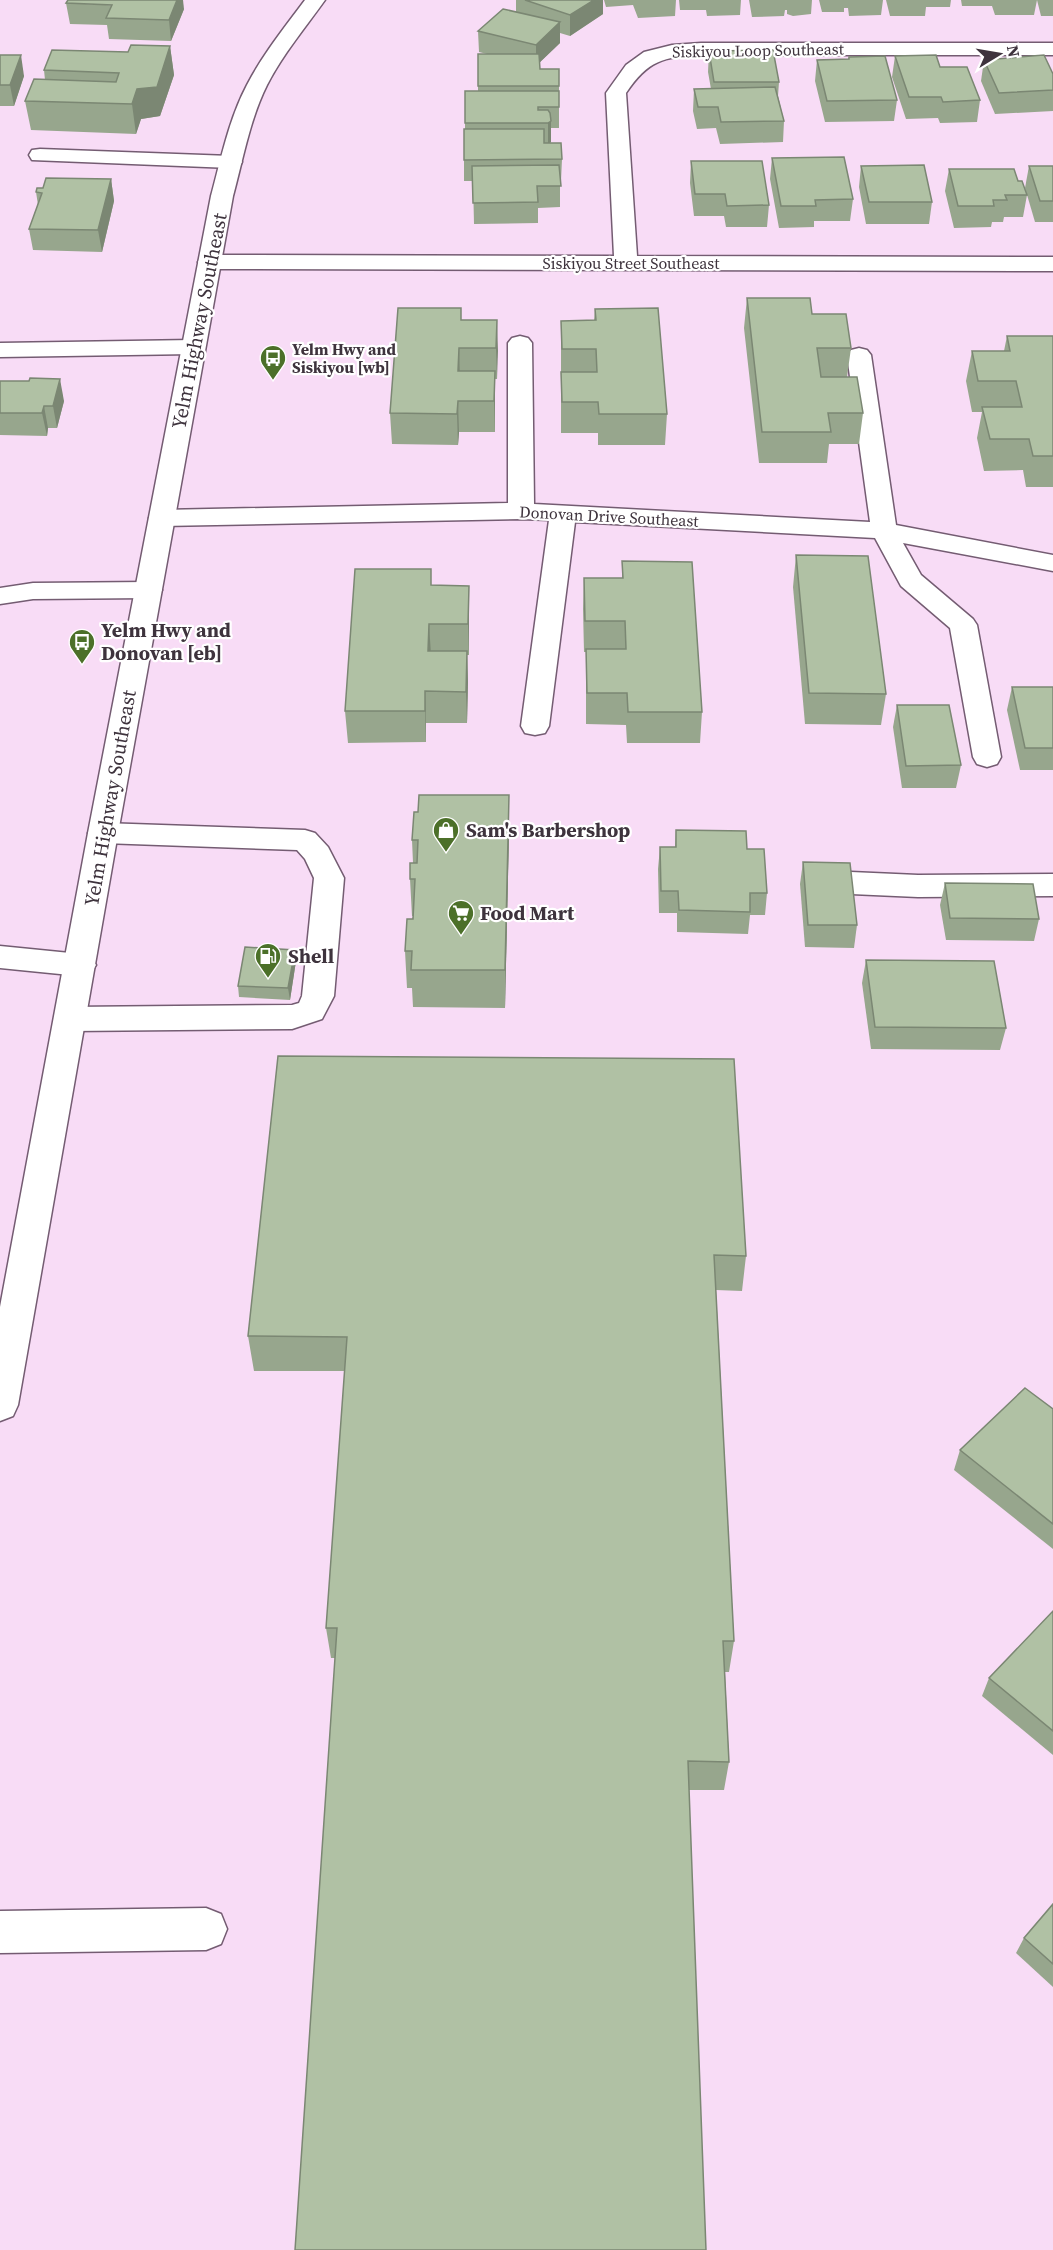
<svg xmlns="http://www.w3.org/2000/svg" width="1053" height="2250" viewBox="0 0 1053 2250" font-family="'Source Serif 4',serif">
  <rect width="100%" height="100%" fill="#f8dcf6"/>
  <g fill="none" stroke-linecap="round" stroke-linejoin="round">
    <g stroke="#745c72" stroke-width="3">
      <g id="minor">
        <path d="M701,43H1053V55H701C663,57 648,60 626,93L637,256L1053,257V271L209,269L201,267L198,262L201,257L209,255L614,256L606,93L626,65L644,52L672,45Z"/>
        <path d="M40,149L231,156L239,157L242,162L239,167L231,168L32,160L29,155L32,150Z"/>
        <path d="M520,336L528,338L532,343L534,504L870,522L847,355L851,350L859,348L867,350L871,355L896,525L1053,555V571L903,543L921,575L973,619L977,625L1001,757L997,764L987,767L977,764L973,757L950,628L901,586L875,538L575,522L549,726L545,733L535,735L525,733L521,726L549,520L521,519L162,526L153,524L149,518L153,512L162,510L508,503V343L512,338Z"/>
        <path d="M193,340L201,342L205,347L201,352L193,354L0,357V343Z"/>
        <path d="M149,582L158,584L162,590L158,596L149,598L33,599L0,604V588L33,583Z"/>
        <path d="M103,823L305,830L315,833L328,847L344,878L334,996L322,1019L292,1029L71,1031L60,1027L55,1019L60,1011L71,1007L292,1005L299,1003L302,996L314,878L305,859L297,850L103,843L93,840L88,833L93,826Z"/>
        <path d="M851,872L918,875L1053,874V896L918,897L851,894L840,891L836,883L840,875Z"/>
        <path d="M0,946L80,954L91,957L96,965L91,973L80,976L0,968Z"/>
        <path d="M206,1908L221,1914L227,1929L221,1944L206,1950L0,1953V1911Z"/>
      </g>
    </g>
    <g stroke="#745c72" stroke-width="3">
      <path id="major" d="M305,0H325C305,28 283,54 267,85C250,119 243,159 233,196L118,833L18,1405L13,1416L0,1421V1307L88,833L211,196C221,159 229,119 247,85C263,54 285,27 305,0Z"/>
    </g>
    <use href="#minor" fill="#fff" fill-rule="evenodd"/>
    <use href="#major" fill="#fff" fill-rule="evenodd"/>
  </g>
  <g fill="#97a68d">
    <path d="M516,0H603V14L570,36L560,33V43L540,62V69L559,86V128H551V142L550,143L562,159L561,181H560V207L538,208V223L474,224L473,181H464V160L465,129V91H478V54H487L479,52L478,31L516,12Z"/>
    <path d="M604,0H676L675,16L638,18L633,5L606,7Z"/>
    <path d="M679,0H741L740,15L707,16L706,10H680Z"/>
    <path d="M749,0H812L811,14L793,16L787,14V10H785L784,16L752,17Z"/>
    <path d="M819,0H883L881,15L849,16L848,8H844V12H822Z"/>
    <path d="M886,0H951L950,7H926L925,16H890Z"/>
    <path d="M961,0H1053V16H1041L1037,0L1034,15H995L992,6H962Z"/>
    <path d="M66,3L184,9L171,41L109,39L107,25L70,24Z"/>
    <path d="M170,46L174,75L160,116L141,119L136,134L31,130L25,101L45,80L44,70L128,52Z"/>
    <path d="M709,51L779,82L778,96L784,121L783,142L720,144L716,128L697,129L693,111L694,89H711L708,72Z"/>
    <path d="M0,55L24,76L14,106H0Z"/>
    <path d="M895,56L940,67L980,100L977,122L940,123L938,118L906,119L892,77Z"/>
    <path d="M849,57L897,100L894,121L825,122L815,81L817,60L848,59Z"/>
    <path d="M984,60L1053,74V111L995,114L981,81Z"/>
    <path d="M772,158L853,199L850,221H814V227L779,228L770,179Z"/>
    <path d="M691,161L769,205L767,227H726L724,216H694L690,183Z"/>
    <path d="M861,166L932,202L929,224H866L859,187Z"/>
    <path d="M1029,166H1053V222H1035L1025,188Z"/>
    <path d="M949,169L1018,181L1027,195L1023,217H1004L1003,222H992L991,227L954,228L945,191Z"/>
    <path d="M111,179L114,201L102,252L33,250L29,229L38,205L36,192L43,188Z"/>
    <path d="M747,298L812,314L851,348L847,377L863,413L859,444H829L827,463H759L744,328Z"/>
    <path d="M595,309L667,414L665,445H598V433H561V321L594,320Z"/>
    <path d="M461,320H497V379H495V432H459L458,445L392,444L390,413Z"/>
    <path d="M1007,336H1053V487H1026L1023,470L984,471L977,438L982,412H972L966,381L972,351H1004Z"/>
    <path d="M0,381H29L64,401L57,428H48L47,436L0,435Z"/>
    <path d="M796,555L886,694L881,725L805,724L793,587Z"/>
    <path d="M622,561L702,712L700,743H627L626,725L586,724V652H584L583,609L584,578H622Z"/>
    <path d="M431,569V585L469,586V655H467L468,682L467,723H426V742L348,743L345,711Z"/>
    <path d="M1012,687H1053V770H1020L1007,710Z"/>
    <path d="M897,705L961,765L956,788H902L893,727Z"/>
    <path d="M676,830L747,849L767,893L765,915H750L748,934L677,932V913H659L658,869L660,847H675Z"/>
    <path d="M509,833L505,1008L413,1007L412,988H407L405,951L413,916H412L410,879L413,863L412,840Z"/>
    <path d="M803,862L857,925L854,948L805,947L800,884Z"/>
    <path d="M945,883L1039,919L1034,941L946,940L940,905Z"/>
    <path d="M295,950L296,961L290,1000L239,997L238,986Z"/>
    <path d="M866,960L1006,1028L1000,1050L871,1049L862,983Z"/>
    <path d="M278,1056L746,1256L742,1291L716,1290L734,1641L729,1672H725L729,1762L724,1790H689L335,1658H331L326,1628L345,1371H254L248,1336Z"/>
    <path d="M1053,1409V1549L954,1470L960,1450Z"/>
    <path d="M1053,1611V1755L982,1696L989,1678Z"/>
    <path d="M1053,1904V1987L1016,1953L1024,1938Z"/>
  </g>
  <g fill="#7b8773">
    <path d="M177,0H183L184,9L171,41L169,20Z"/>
    <path d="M594,0H603V14L570,36V15Z"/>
    <path d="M560,22V43L536,66V45Z"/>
    <path d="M170,46L174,75L160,116L141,119L136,134L132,104L137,89Z"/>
    <path d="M21,55L24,76L14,106L10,85Z"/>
    <path d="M551,121V142L548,144V123Z"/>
    <path d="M111,179L114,201L102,252L98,230Z"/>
    <path d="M497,320L498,351L497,379L496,348Z"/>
    <path d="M459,348L460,379L459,402L458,371Z"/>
    <path d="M495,371V432L494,401Z"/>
    <path d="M60,379L64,401L57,428L53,406Z"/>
    <path d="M458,401L459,432L458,445L457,414Z"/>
    <path d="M44,406L48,428L47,436L42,413Z"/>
    <path d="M469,586V655L468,624Z"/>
    <path d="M429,624L431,655L428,651Z"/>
    <path d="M467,651L468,682L467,723L466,692Z"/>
    <path d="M425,691L426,723V742L425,711Z"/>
    <path d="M509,795V833L505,1008V970Z"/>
    <path d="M295,950L296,961L290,1000L288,988Z"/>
  </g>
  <g fill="#b0c1a4" stroke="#7b8773" stroke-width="1.5">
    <path d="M68,0H177L169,20L106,18L112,5L66,3Z"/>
    <path d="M525,0H594L570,15Z"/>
    <path d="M503,9L560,22L536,45L478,31Z"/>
    <path d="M131,45L170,46L157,87L137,89L132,104L25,101L34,79L116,82L119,73L44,70L52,50L128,52Z"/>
    <path d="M773,50L779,82H714L709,51Z"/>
    <path d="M478,54H539L540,69H559V86H478Z"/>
    <path d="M0,55H21L10,85H0Z"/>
    <path d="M936,55L940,67H967L980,100L943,102L941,97H909L895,56Z"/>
    <path d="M1044,55L1053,74V90L999,93L984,60Z"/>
    <path d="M885,56L897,100L827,101L817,60L849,59V57Z"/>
    <path d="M775,87L784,121L721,122L718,107H698L694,89Z"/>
    <path d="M465,91H559V107H538V110H548L550,113L551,121L548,123H465Z"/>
    <path d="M464,129H544V143H561L562,159L464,160Z"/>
    <path d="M844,157L853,199L815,200L816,206H781L772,158Z"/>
    <path d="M691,161H762L769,205L727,206L725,194H695Z"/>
    <path d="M559,165L561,186H537L538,202L473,203L472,166Z"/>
    <path d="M924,165L932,202H869L861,166Z"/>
    <path d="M1029,166H1053V201H1040Z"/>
    <path d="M949,169H1014L1018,181H1022L1027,195H1005L1007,200H993L994,206H958Z"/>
    <path d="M46,178L111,179L98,230L29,229L42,193L36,192L37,188H43Z"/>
    <path d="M747,298H810L812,314H846L851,348H817L821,377H857L863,413H828L831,432H762Z"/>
    <path d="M398,308H461V320H497L496,348H459L458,371H495L494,401H458L457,414L390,413Z"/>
    <path d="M658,308L667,414H599L598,402H562L561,372H597L596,349H562L561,321L596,320L595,309Z"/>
    <path d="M1007,336H1053V456H1033L1029,439H990L982,407H1022L1016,381H978L972,351H1010Z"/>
    <path d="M30,378L60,379L53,406H44L42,413H0V381H29Z"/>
    <path d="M796,555L868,556L886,694L809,693Z"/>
    <path d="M622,561L692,562L702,712H628L627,693H587L586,649H626L625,621H585L584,578H623Z"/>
    <path d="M355,569H431V585L469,586L468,624H429L428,651H467L466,692L425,691V711H345Z"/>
    <path d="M1012,687H1053V748H1025Z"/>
    <path d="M897,705H949L961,765L906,766Z"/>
    <path d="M419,795H509L505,970H411L412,951H405L407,919H413L415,879H410V863H417L418,840H412L414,812H418Z"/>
    <path d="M676,830L746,831L747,849H764L767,893H750V912L679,910L678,891H661L660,847H676Z"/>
    <path d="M803,862L850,863L857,925H808Z"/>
    <path d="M945,883L1033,884L1039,919L950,918Z"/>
    <path d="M245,947L295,950L288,988L238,986Z"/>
    <path d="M866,960L994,961L1006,1028L875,1027Z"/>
    <path d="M278,1056L734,1059L746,1256L714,1255L734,1641H723L729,1762L688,1761L706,2250H295L337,1628H326L347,1337L248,1336Z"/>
    <path d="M1025,1388L1053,1409V1524L960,1450Z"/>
    <path d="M1053,1611V1731L989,1678Z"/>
    <path d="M1053,1904V1964L1024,1938Z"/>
  </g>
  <defs>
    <g id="bus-pin" transform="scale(1.35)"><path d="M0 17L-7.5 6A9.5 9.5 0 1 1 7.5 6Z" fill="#4c7029" stroke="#fff"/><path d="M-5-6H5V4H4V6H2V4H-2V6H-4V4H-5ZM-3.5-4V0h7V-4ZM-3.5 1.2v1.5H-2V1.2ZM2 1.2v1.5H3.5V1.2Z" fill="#fff"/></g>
    <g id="shop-pin" transform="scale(1.35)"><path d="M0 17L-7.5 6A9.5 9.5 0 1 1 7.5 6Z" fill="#4c7029" stroke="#fff"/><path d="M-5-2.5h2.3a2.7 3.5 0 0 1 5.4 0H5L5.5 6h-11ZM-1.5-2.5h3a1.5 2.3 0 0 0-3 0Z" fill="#fff"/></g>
    <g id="supermarket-pin" transform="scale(1.35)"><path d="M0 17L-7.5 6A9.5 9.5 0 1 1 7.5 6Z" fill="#4c7029" stroke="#fff"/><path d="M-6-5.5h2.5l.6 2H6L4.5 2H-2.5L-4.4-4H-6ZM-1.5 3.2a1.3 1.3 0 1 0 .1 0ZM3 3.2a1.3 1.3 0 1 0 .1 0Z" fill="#fff"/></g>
    <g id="fuel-pin" transform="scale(1.35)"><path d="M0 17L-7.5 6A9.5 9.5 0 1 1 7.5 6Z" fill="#4c7029" stroke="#fff"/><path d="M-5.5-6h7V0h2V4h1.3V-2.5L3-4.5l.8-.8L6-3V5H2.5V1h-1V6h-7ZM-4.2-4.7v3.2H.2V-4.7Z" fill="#fff"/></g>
  </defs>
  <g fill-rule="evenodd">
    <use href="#bus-pin" x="273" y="358"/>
    <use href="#bus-pin" x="82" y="642"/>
    <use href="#shop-pin" x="446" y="830"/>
    <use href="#supermarket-pin" x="461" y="913"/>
    <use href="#fuel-pin" x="268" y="956"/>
  </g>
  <g text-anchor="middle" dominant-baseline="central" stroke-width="4.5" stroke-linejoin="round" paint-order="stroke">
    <g font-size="16" fill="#3e333d" stroke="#fff">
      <text transform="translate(758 50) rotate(-1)">Siskiyou Loop Southeast</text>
      <text x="631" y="263">Siskiyou Street Southeast</text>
      <text transform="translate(609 516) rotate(3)">Donovan Drive Southeast</text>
    </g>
    <g font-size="16" font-weight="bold" fill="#3e333d" stroke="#fff" text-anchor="start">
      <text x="292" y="349">Yelm Hwy and<tspan x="292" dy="18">Siskiyou [wb]</tspan></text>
    </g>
    <g font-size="20" fill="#3e333d" stroke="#fff">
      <text transform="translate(199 321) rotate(-79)">Yelm Highway Southeast</text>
      <text transform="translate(110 798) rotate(-80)">Yelm Highway Southeast</text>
    </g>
    <g font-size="20" font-weight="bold" fill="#3e333d" stroke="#fff" text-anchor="start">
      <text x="101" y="630">Yelm Hwy and<tspan x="101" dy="23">Donovan [eb]</tspan></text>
      <text x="466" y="830">Sam's Barbershop</text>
      <text x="480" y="913">Food Mart</text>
      <text x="288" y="956">Shell</text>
    </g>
  </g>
  <g transform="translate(999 54) rotate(79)" stroke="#ffffff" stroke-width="4.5" paint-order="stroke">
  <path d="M0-4.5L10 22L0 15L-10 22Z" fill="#3e333d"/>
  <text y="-9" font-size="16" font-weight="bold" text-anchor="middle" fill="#3e333d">N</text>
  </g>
</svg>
